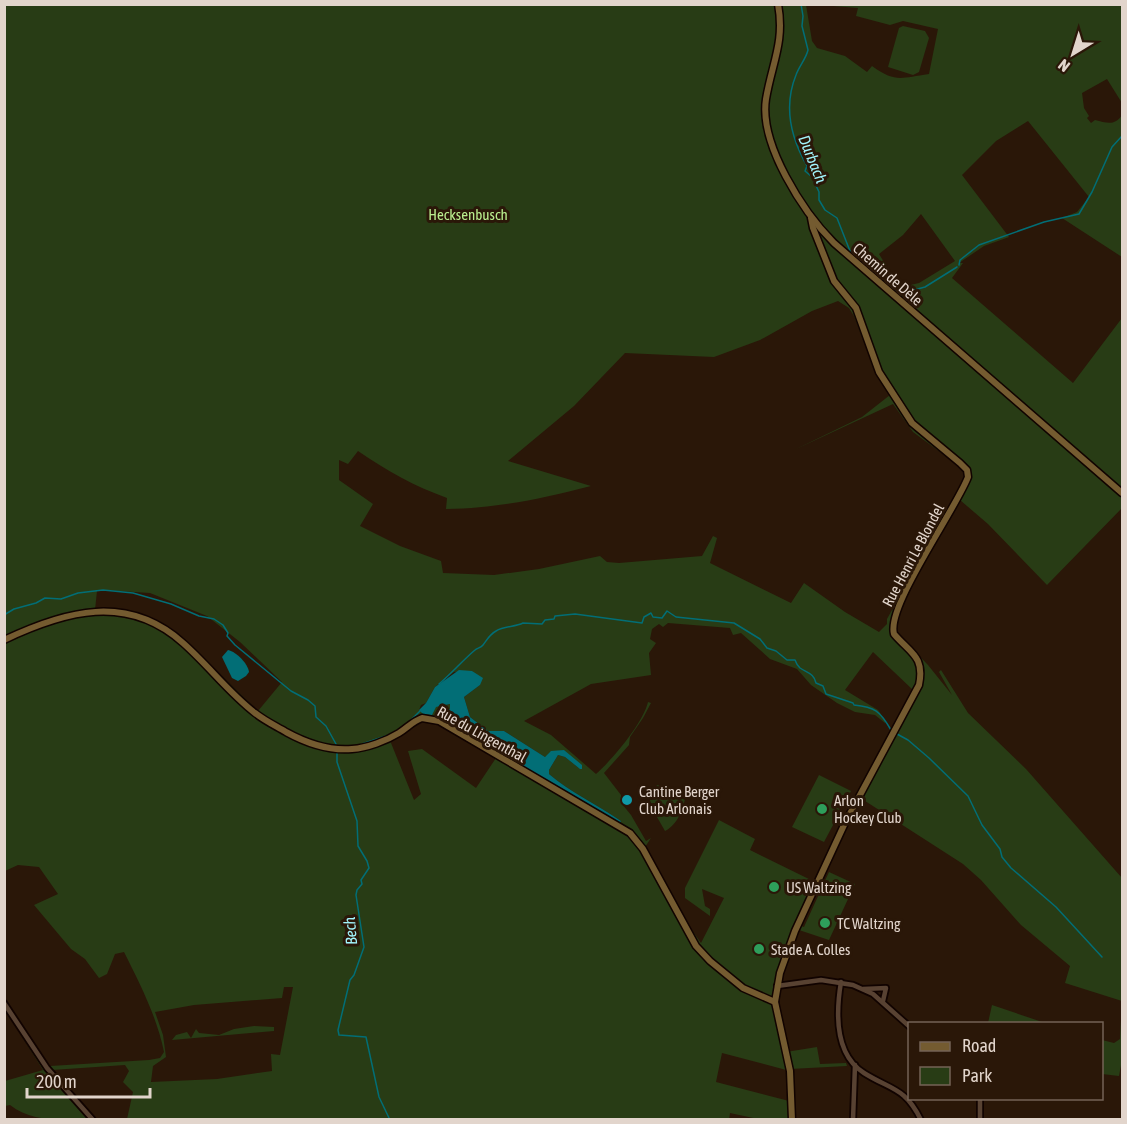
<svg xmlns="http://www.w3.org/2000/svg" width="1127" height="1124" viewBox="0 0 1127 1124" font-family="'Asap Condensed',sans-serif">
  <rect width="100%" height="100%" fill="#2a1708"/>
  <g fill="#283c15" fill-rule="evenodd">
    <path d="M4,5H806L812,41L817,48L845,56L867,72L872,66C896,83 900,78 929,74L938,29L903,21L890,25L856,16L858,8L820,5H1122V103L1107,79L1082,93L1084,108L1089,116L1087,118L1091,123L1095,120C1107,123 1115,126 1122,115V257L1062,218L1077,212L1089,197L1028,121L996,141L962,175L1009,237L984,246L959,263H963L952,278L1073,383L1122,318V508L1047,585L988,524L960,500L929,553L895,617L896,632L928,665L952,695L939,672L941,670L968,713L1026,769L1122,878V1060L1119,1076L1102,1074V1040L1114,1043L1120,1039L1122,1001L1065,983L1070,966L1021,925L981,880L963,864L862,799L857,792L913,690L873,652L845,690L878,710L885,720V723L875,715L855,712L837,703L811,685L797,669L770,659L741,633L733,635L730,628L668,623L663,627L659,624L652,629L650,639L656,643L649,653L651,675L591,684L524,721L551,735L596,774C613,759 643,723 648,702L651,703L643,718L630,737L629,745L604,773L621,795L622,804L631,815L646,841L651,838L645,847L689,926L701,943L724,898L702,889L705,906L710,909V916L685,898V888L719,820L755,839L750,850L815,882L793,928L799,930L801,926L804,927L829,872L855,884L829,940L799,930L775,994L786,1052L817,1047L820,1064L846,1063L847,1066L790,1069V1071L722,1053L716,1082L789,1101L790,1119H758L730,1113L729,1120L127,1119L133,1092L123,1082L129,1071L125,1065L52,1070L95,1119C65,1119 34,1124 10,1105L5,1106V1081L43,1070L5,1010V1001L47,1065L50,1066L149,1060L160,1058L164,1052C157,1017 140,984 124,952L115,954L107,974L99,978L85,959L71,949L34,905L58,894L39,867L18,865L5,871ZM921,214L955,261L919,283L893,289L887,267L879,254L903,235ZM838,301L849,308L854,316L876,373L890,395L862,417L794,450L893,404L913,432L963,469L965,475L964,482L887,619V624L879,632L845,612L804,583L791,603L710,563L717,538L713,536L702,556L619,563L607,562L600,556L539,569L494,575L443,573L441,561L400,546L360,526L373,504L339,480V460L348,464L358,451C387,471 414,486 447,498L446,509C500,508 539,499 591,486L508,461L574,406L625,353L714,357L760,340L812,311ZM103,590L150,593L207,616L240,642L282,682L258,711L196,651L177,637L181,636C155,620 127,605 95,610L97,591ZM472,671L480,685L464,697L470,717L488,731H504L545,757L564,750L580,769L565,757L558,755L549,770V774C571,793 597,804 621,821L619,823L591,806L450,709V704L419,710L421,705L426,703L435,687L445,679L454,672ZM427,718L496,758L476,788L422,749L408,751L421,794L414,800L389,738ZM284,987H293L280,1055L271,1054L272,1071L217,1079L151,1082L153,1066L166,1057L163,1035L155,1012L194,1005L282,998Z"/>
    <path d="M903,26L925,31L929,38L919,72L913,75L888,67L899,28Z"/>
    <path d="M819,775L851,791L824,842L792,827Z"/>
    <path d="M657,785L687,790C684,805 680,823 665,831L649,803Z"/>
    <path d="M992,1005L1045,1023H988Z"/>
    <path d="M254,1026L274,1027V1031L172,1040L176,1035L187,1032L191,1038L196,1029L199,1033L219,1035L234,1029Z"/>
  </g>
  <g fill="#026e76">
    <path d="M228,650C237,652 248,664 249,672L246,676L238,681L232,678L222,657Z"/>
    <path d="M459,670L472,671L483,678L480,685L464,697L470,717L488,731H504L545,757L551,751L564,750L582,765V769H580L565,757L558,755L549,770V774C571,793 597,804 621,821L619,824L442,721V713L450,709V704L436,707L432,715L423,714L419,710L426,703L435,687Z"/>
  </g>
  <g fill="none" stroke-linecap="round" stroke-linejoin="round">
    <g stroke="#026e76" stroke-width="1.5">
      <path d="M801,4L803,16L802,26L808,50C806,59 799,66 796,75C783,107 791,138 807,166L805,171L812,177L819,192V200L825,210L837,218L850,251L864,265"/>
      <path d="M959,265L960,260L979,245L1044,222L1079,214L1092,192L1112,147L1122,136"/>
      <path d="M870,270L897,293"/>
      <path d="M899,294L925,287L957,267"/>
      <path d="M4,615L14,609L36,603L45,598L61,599L78,593L103,590L133,593L171,604L199,616L214,619L223,625L228,633L227,636L235,645L291,691L308,700L315,706L316,717L326,726L336,744"/>
      <path d="M439,684C452,673 462,661 475,650C477,648 481,648 483,645C487,640 489,635 496,631C504,626 515,627 523,623L542,624L545,620L554,619L555,616L575,614L642,623L644,617L651,613L653,617L662,618L667,611L676,617L734,623L760,639L767,648L776,651L787,660H795C796,663 798,666 800,668C807,673 814,673 816,683L823,686L826,694L853,703L854,705C875,707 880,711 891,730"/>
      <path d="M408,723L421,710"/>
      <path d="M897,734L908,740L929,758L968,796L982,825L1000,849L1002,857L1011,868L1056,907L1102,957"/>
      <path d="M362,744L389,735"/>
      <path d="M337,752V762L357,821L358,846L367,861L369,868L361,880L362,884L357,890L356,895L364,947L354,975L350,980L338,1030L339,1035L366,1037L379,1097L390,1120"/>
    </g>
    <g stroke="#110300" stroke-width="8">
      <g id="street">
        <path d="M841,982C836,1012 834,1054 864,1073C891,1090 905,1087 921,1120"/>
        <path d="M777,986L821,980L853,985L873,994L910,1027"/>
        <path d="M863,989L886,988L883,1001"/>
        <path d="M4,1003L47,1068L93,1120"/>
        <path d="M980,1098V1120"/>
        <path d="M853,1120L855,1065"/>
      </g>
    </g>
    <g stroke="#110300" stroke-width="9">
      <g id="secondary">
        <path d="M778,4C785,42 772,63 766,99C759,144 803,212 834,243L1122,493"/>
        <path d="M4,640C65,611 127,593 183,643C208,665 229,693 255,713C265,721 276,726 286,732C306,743 329,751 352,749C367,748 386,741 399,733C407,728 413,721 422,718L439,721L630,833L643,849L696,946L710,961L743,988L775,1002"/>
        <path d="M792,1120L790,1071L775,1002L780,973L795,931L845,823L919,685C925,656 910,653 894,634C886,606 956,509 968,477L967,470L960,463L912,423L879,372L856,308L834,281L813,228L811,218"/>
      </g>
    </g>
    <use href="#street" stroke="#584232" stroke-width="4.5"/>
    <use href="#secondary" stroke="#745b30" stroke-width="6"/>
  </g>
  <circle fill="#0f9aa8" stroke="#2a1708" stroke-width="2" cx="627" cy="800" r="6"/>
  <g fill="#2e9e5b" stroke="#2a1708" stroke-width="2">
    <circle cx="822" cy="809" r="6"/>
    <circle cx="774" cy="887" r="6"/>
    <circle cx="825" cy="923" r="6"/>
    <circle cx="759" cy="949" r="6"/>
  </g>
  <g text-anchor="middle" dominant-baseline="central" stroke-width="6" stroke-linejoin="round" paint-order="stroke">
    <g font-size="15" fill="#b9ed8e" stroke="#2a1708">
      <text x="468" y="214">Hecksenbusch</text>
    </g>
    <g font-size="15" fill="#e2d5cc" stroke="#2a1708">
      <text transform="translate(888 274) rotate(41)">Chemin de Dèle</text>
      <text transform="translate(913 555) rotate(-62)">Rue Henri Le Blondel</text>
      <text transform="translate(482 734) rotate(29)">Rue du Lingenthal</text>
    </g>
    <g font-size="15" fill="#e2d5cc" stroke="#2a1708" text-anchor="start">
      <text x="639" y="791">Cantine Berger<tspan x="639" dy="17">Club Arlonais</tspan></text>
      <text x="834" y="800">Arlon<tspan x="834" dy="17">Hockey Club</tspan></text>
      <text x="786" y="887">US Waltzing</text>
      <text x="837" y="923">TC Waltzing</text>
      <text x="771" y="949">Stade A. Colles</text>
    </g>
    <g font-size="16" font-style="italic" fill="#a2f4fc" stroke="#2a1708">
      <text transform="translate(813 159) rotate(68)">Durbach</text>
      <text transform="translate(350 931) rotate(-95)">Bech</text>
    </g>
  </g>
  <rect width="1127" height="1124" fill="none" stroke="#e2d5cc" stroke-width="12"/>
  <rect x="908" y="1022" width="195" height="78" fill="#2a1708" stroke="#746356" stroke-width="1.5"/>
  <rect x="920" y="1042" width="30" height="9" fill="#745b30" stroke="#746356" stroke-width="1.5"/>
  <text x="962" y="1052" font-size="18" fill="#e2d5cc">Road</text>
  <rect x="920" y="1067" width="30" height="18" fill="#283c15" stroke="#746356" stroke-width="1.5"/>
  <text x="962" y="1082" font-size="18" fill="#e2d5cc">Park</text>
  <g transform="translate(1073 54) rotate(218)" stroke="#2a1708" stroke-width="4.5" paint-order="stroke">
  <path d="M0-4.5L10 22L0 15L-10 22Z" fill="#e2d5cc"/>
  <text y="-9" font-size="16" font-weight="bold" text-anchor="middle" fill="#e2d5cc">N</text>
  </g>
  <path d="M27 1088v9h123v-9" fill="none" stroke="#e2d5cc" stroke-width="3"/>
  <text x="36" y="1088" font-size="18" fill="#e2d5cc" stroke="#2a1708" stroke-width="4.5" paint-order="stroke">200 m</text>
</svg>
